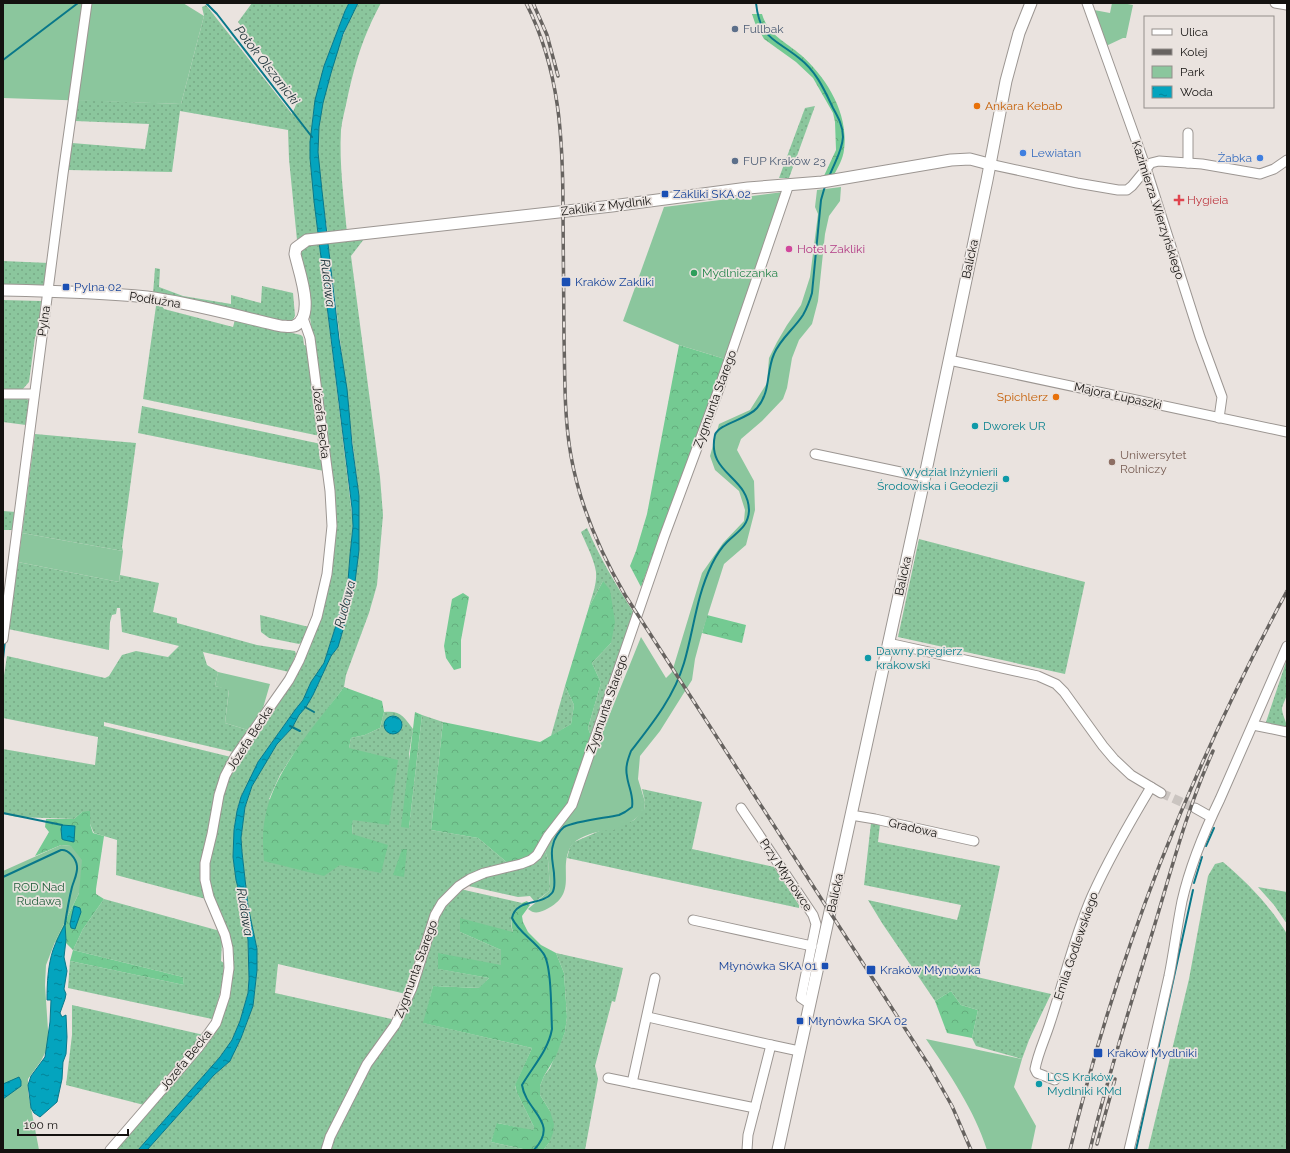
<svg xmlns="http://www.w3.org/2000/svg" width="1290" height="1153" viewBox="0 0 1290 1153" font-family="Raleway,sans-serif">
  <defs>
    <pattern id="grass-dots" width="8" height="8" patternUnits="userSpaceOnUse"><rect width="8" height="8" fill="#8bc69d"/><path d="M2 2h.1M6 6h.1" fill="none" stroke="#77a986" stroke-width="1.8" stroke-linecap="round"/></pattern>
    <pattern id="forest-crowns" width="20" height="18" patternUnits="userSpaceOnUse"><rect width="20" height="18" fill="#74ca92"/><path d="M2 6a3 3 0 1 1 6 0M12 15a3 3 0 1 1 6 0" fill="none" stroke="#64ac7d"/></pattern>
    <pattern id="water-ripples" width="26" height="14" patternUnits="userSpaceOnUse"><rect width="26" height="14" fill="#04a4be"/><path d="M2 4q2-2 4 0t4 0M15 11q2-2 4 0t4 0" fill="none" stroke="#048499"/></pattern>
  </defs>
  <rect width="100%" height="100%" fill="#eae3df"/>
  <g fill="url(#grass-dots)">
    <path d="M252,3H349L345,11L324,66L313,114L310,158L318,236L297,240L289,159L288,130L180,111L172,172L68,170L72,143L145,149L149,124L75,121L78,100L181,104L204,16L202,7L206,5L292,114L298,100L238,22Z"/>
    <path d="M358,3H381C363,36 355,63 347,100C345,110 342,120 341,130C339,164 344,199 347,233L328,235C324,208 319,180 318,153C317,103 336,46 358,3Z"/>
    <path d="M815,106L789,178H779L805,108Z"/>
    <path d="M364,239L351,256L380,477L383,515L377,585L369,613L346,675L344,687L292,756L280,775L269,799L352,834L353,820L349,748L351,738L365,735L380,728L384,712C401,710 404,717 413,729L409,754V828L422,715L443,722L431,830L478,838L510,865L487,869L445,896L406,994L278,964L275,993L396,1020L324,1150H147L214,1075L230,1061L241,1038L253,1006L257,970V949L248,906L242,852L241,838L245,807L252,786L277,744L292,728L299,715L306,707L313,695L331,656L338,647L345,623L355,582L359,550V496L328,241Z"/>
    <path d="M319,242L353,523L350,555L348,581L344,600L324,663L311,682L303,700L295,710L258,762L241,797L237,810L234,830L233,857L236,880L243,907L248,940L249,979L248,993L240,1021L232,1040L220,1057L138,1150H112L215,1027L230,960L209,892L207,861L229,771L306,651L332,533L312,334L306,282L301,255V250L304,246Z"/>
    <path d="M3,261L49,263L46,287L3,284Z"/>
    <path d="M155,268L160,269L159,287L183,296L231,304V295L261,303L262,286L293,293L295,316L292,321L262,318L153,294Z"/>
    <path d="M3,300L41,301L39,332L35,337L29,382L22,390L3,389Z"/>
    <path d="M156,306H162L164,309L233,327L235,320L301,335L303,337L304,345L308,346L320,436L143,399Z"/>
    <path d="M23,397L30,401L26,425L3,422V398Z"/>
    <path d="M142,406L321,444L324,471L138,433Z"/>
    <path d="M35,434L136,443L122,547L123,551L22,533Z"/>
    <path d="M3,511L16,512L12,530H3Z"/>
    <path d="M587,528C600,558 616,585 634,613L592,739L588,728L601,683L592,663L611,643L603,581L589,607C592,595 599,580 595,567C592,555 586,544 581,532Z"/>
    <path d="M919,539L1085,582L1065,674L898,637Z"/>
    <path d="M18,562L119,582L120,575L159,583L153,612L177,618V623L257,645L295,651L296,654L289,672L203,652L207,665L218,672L215,686L229,689L225,723L248,730L233,752L104,722V726L231,757L218,786L201,860L200,873L206,899L116,875L117,840L94,833L90,824L82,812L74,819L17,817L3,814V749L95,765L98,737L3,718V682L7,656L105,678L109,676L122,655L136,651L168,657L179,646L122,632L120,608H117L116,614L112,615L110,622L109,650L8,629Z"/>
    <path d="M260,615L309,627L304,641L299,644L269,638L261,632Z"/>
    <path d="M1287,659C1287,670 1289,683 1287,694C1286,699 1283,703 1282,708C1282,716 1287,721 1287,729L1266,725V722Z"/>
    <path d="M565,686L574,705L571,724L551,736Z"/>
    <path d="M642,789L702,802L692,849L774,867L799,905V908L567,858L570,847L574,842L602,830H612L634,820L644,810L645,802Z"/>
    <path d="M871,823L880,824L878,842L1000,866L977,977L1051,994L1029,1040L1022,1059L976,1046L972,1038L978,1010L961,1005L951,991L935,1001L882,923L868,900L957,920L961,905L864,885Z"/>
    <path d="M544,847L548,860L550,887L549,891L535,902L530,896L518,897L464,885Z"/>
    <path d="M1223,862C1248,883 1270,906 1287,934V1150H1148L1189,979L1208,876L1215,864Z"/>
    <path d="M1258,887L1287,892V924L1274,905Z"/>
    <path d="M460,889L522,903C515,914 508,919 513,932H460L501,950V966L439,969L489,978L480,988L433,986L424,1023L532,1048L515,1086L517,1093L534,1127L533,1131L498,1123L491,1142L523,1149L522,1150H329L363,1078L379,1054L443,906Z"/>
    <path d="M104,899L220,931L222,941L221,961L224,963C223,984 219,1000 212,1019L68,988L70,961L184,985L183,977L73,950L83,929Z"/>
    <path d="M556,953L623,968L615,1002L612,1001L595,1066L598,1079L585,1150H543L549,1143L550,1111L540,1095V1086L544,1076L550,1068L565,1032L567,1017L564,973Z"/>
    <path d="M72,1005L204,1035L144,1105L66,1085L72,1035Z"/>
  </g>
  <g fill="url(#forest-crowns)">
    <path d="M752,14H762C768,35 786,42 801,55C827,78 849,114 844,150C843,159 838,167 834,175L823,178L836,150L835,122L833,113L813,78L796,62L764,39L755,23Z"/>
    <path d="M679,345L725,359L641,587L630,566L636,551L647,514Z"/>
    <path d="M603,581L610,590L615,622L611,643L592,663L601,683L588,728L592,739L569,807L536,851L530,857L510,865L478,838L431,830L443,722L540,742L571,724L574,705L565,686L589,607Z"/>
    <path d="M463,593L469,597L461,640V668L454,670L446,658L444,646L452,599Z"/>
    <path d="M707,615L746,625L742,643L702,633Z"/>
    <path d="M344,687L382,701L384,712L380,728L365,735L351,738L349,748L398,760L389,825L353,820L352,834L388,845L381,873L340,865L324,876L264,861C263,846 262,832 265,818C273,771 316,724 344,687Z"/>
    <path d="M415,712L422,715L409,828L401,827Z"/>
    <path d="M88,811H90V824L93,833L104,836L96,889V894L104,899L83,929L73,950L183,977L184,985L70,961L73,950L66,943L55,942L79,893L71,846L61,845L35,856L49,832L45,827L46,819H74L82,812Z"/>
    <path d="M402,849H407L404,877L393,875Z"/>
    <path d="M527,901L530,905L522,916L523,922L528,932L541,945L556,953L564,973L567,1017L565,1032L556,1056L544,1076L540,1086V1095L550,1111L554,1124L553,1133L549,1143L543,1150H522L523,1149L491,1142L497,1123L533,1130L534,1127L517,1093L515,1085L532,1048L423,1023L433,986L479,988L489,978L438,969V953L501,965V950L460,932V918L513,932C509,918 514,915 522,903Z"/>
    <path d="M951,991L961,1005L978,1010L972,1038L947,1033L935,1001Z"/>
  </g>
  <g fill="#8bc69d">
    <path d="M3,3H183L204,16L181,104L3,98Z"/>
    <path d="M1112,3H1122L1133,5L1126,38H1123L1106,46L1094,10L1110,13Z"/>
    <path d="M841,187L840,201L829,216L825,234L818,301L812,324L799,340L792,358L787,388L783,399L762,421L741,439L737,450L754,481L755,510L746,545L724,564L702,633L695,659L692,680L660,731L640,756L638,779L645,802L644,811C635,820 626,826 613,830C609,831 605,830 601,831C592,833 576,838 571,846C557,870 580,893 545,910C538,913 534,914 528,909L549,891L550,887L548,860L544,847L576,805L603,731L641,637L666,678L672,672L702,573L723,543L744,521L745,510L739,491L715,470L710,456L719,424L750,410L767,383L769,358L777,342L787,325L801,305L810,277L818,214L815,207L817,190Z"/>
    <path d="M783,192L725,359L679,345L623,321L664,207Z"/>
    <path d="M22,533L123,551L119,582L18,562Z"/>
    <path d="M218,672L270,684L263,708L248,730L225,723L229,690L215,686Z"/>
    <path d="M61,845L71,846L82,860L79,893L55,942L46,965L45,985L49,1045L41,1061L28,1079V1092L39,1150H3V871Z"/>
    <path d="M926,1039L1022,1059L1014,1087L1036,1126L1031,1150H987C975,1111 949,1073 926,1039Z"/>
  </g>
  <g fill="url(#water-ripples)" stroke="#09788a">
    <path d="M349,3H358L343,34L331,73L323,103L319,127L318,152L322,191L339,339L347,389L352,444L359,496V550L355,582L345,623L338,647L331,656L313,695L306,707L299,715L292,728L277,744L252,786L245,807L241,838L242,852L248,906L257,949V970L253,1006L241,1038L230,1061L214,1075L147,1150H138L220,1057L232,1040L240,1021L248,993L249,979L248,940L243,907L236,880L233,857L234,830L237,811L241,797L258,762L295,710L303,700L311,682L324,663L344,600L348,581L350,555L353,526L352,508L314,201L310,158V142L315,100L324,66L345,11Z"/>
    <circle cx="393" cy="725" r="9"/>
    <path d="M62,825L75,826L74,842L64,840L62,839L61,829Z"/>
    <path d="M74,906L80,908L81,912L75,929L71,928L70,924Z"/>
    <path d="M65,924L66,940L64,957L67,971L64,989L66,994L65,999L60,1013L62,1017L66,1015L67,1037L66,1054L63,1062L62,1079L57,1102L40,1117L34,1113L31,1108L28,1085L31,1076L45,1057L50,1022L51,1000H47C47,983 48,965 53,950C56,941 61,932 65,924Z"/>
    <path d="M19,1077L21,1081V1086L3,1099V1084Z"/>
  </g>
  <g fill="none" stroke-linecap="round" stroke-linejoin="round">
    <g stroke="#09788a" stroke-width="2">
      <path d="M206,3L217,14L312,137"/>
      <path d="M756,3C760,39 774,38 799,58C816,71 824,89 833,108C838,117 843,126 843,137C842,152 834,163 829,177"/>
      <path d="M3,60L78,3"/>
      <path d="M3,659L5,640"/>
      <path d="M305,707L314,712"/>
      <path d="M290,726L300,731"/>
      <path d="M3,813L62,825"/>
      <path d="M1206,846L1214,828"/>
      <path d="M3,877L61,850C68,849 76,858 77,866C78,873 74,880 72,887C69,899 67,911 65,924"/>
      <path d="M1194,883L1202,857"/>
      <path d="M534,1150C560,1122 526,1112 522,1085C533,1066 548,1051 552,1029C551,1013 552,964 543,953C534,940 519,933 512,918C516,898 542,906 552,893C556,888 554,879 554,873C553,864 550,853 553,845C554,839 559,831 564,827C575,821 605,818 619,815L625,812L632,807C634,796 628,786 627,776C625,767 628,759 631,751C652,724 674,697 684,663C694,629 696,597 712,564C716,556 721,548 727,542C737,532 748,527 749,511C749,476 706,474 715,435C718,424 748,419 757,408C771,392 766,372 774,354C780,339 794,329 803,315C807,308 810,300 812,293L821,200L825,186"/>
      <path d="M1136,1150L1193,890"/>
    </g>
    <path stroke="#cac4c0" stroke-width="9" stroke-dasharray="9 4.5" stroke-linecap="butt" d="M1161,793L1195,808"/>
    <g stroke="#9c9692" stroke-width="11">
      <g id="minor">
        <path d="M1087,3L1146,168L1200,337L1222,397L1219,418"/>
        <path d="M1275,3L1287,5"/>
        <path d="M1188,133V163"/>
        <path d="M989,164L1077,183L1118,190H1127L1132,186L1151,163L1159,161L1202,164L1260,174L1274,169L1287,160"/>
        <path d="M949,360L1287,432"/>
        <path d="M3,394H34"/>
        <path d="M815,454L924,477"/>
        <path d="M3,639L63,174L87,3"/>
        <path d="M888,643L1038,676L1056,684L1064,692L1103,746L1114,759L1131,775L1161,793"/>
        <path d="M1253,725L1287,732"/>
        <path d="M741,808L813,915L816,924L801,998L810,1004"/>
        <path d="M1195,808L1211,817"/>
        <path d="M851,815L875,819L974,841"/>
        <path d="M693,920L812,946"/>
        <path d="M648,1017L771,1045"/>
        <path d="M608,1078L755,1108"/>
        <path d="M1055,1080L1037,1073L1035,1069C1038,1053 1045,1039 1050,1023C1064,981 1074,937 1092,896C1109,858 1130,822 1151,787"/>
        <path d="M632,1083L655,978"/>
        <path d="M110,1150L198,1048L216,1023L225,996L229,968L228,948L225,935L209,897L205,880V863L212,834L219,795L225,776L235,757L289,680L299,661L317,617L327,574L332,526L330,491L310,338L303,318"/>
        <path d="M326,1150L330,1137L367,1064L395,1025L412,988L435,915L442,903L459,886L470,879L484,873L521,864L531,860L537,855L548,836L572,805L664,537L720,386L789,184"/>
        <path d="M747,1150L748,1135L771,1045L799,1051"/>
        <path d="M1129,1150C1143,1092 1156,1034 1169,976C1174,951 1177,926 1182,901C1190,866 1204,832 1220,799L1287,646"/>
      </g>
    </g>
    <g stroke="#9c9692" stroke-width="13">
      <g id="tertiary">
        <path d="M3,290C51,291 99,292 147,297C192,303 237,316 281,326C285,326 290,327 294,326C317,318 298,269 295,254L296,248L307,240L612,206L748,188L822,182L951,160L970,159L989,164"/>
        <path d="M778,1150L923,485L987,180L1006,81L1019,33L1031,3"/>
      </g>
    </g>
    <use href="#minor" stroke="#fff" stroke-width="9"/>
    <use href="#tertiary" stroke="#fff" stroke-width="11"/>
    <g stroke="#676360" stroke-width="3.5">
      <g id="rail">
        <path d="M526,3C560,70 563,138 563,212C563,254 564,295 564,337C565,377 564,417 571,456C580,507 600,552 625,595L930,1067L952,1106L971,1150"/>
        <path d="M533,3L547,35L558,76"/>
        <path d="M1097,1144L1115,1079"/>
        <path d="M1070,1150C1118,951 1190,771 1287,591"/>
        <path d="M1090,1150C1107,1078 1130,1008 1151,937C1170,875 1186,811 1213,751"/>
      </g>
    </g>
    <use href="#rail" stroke="#eae3df" stroke-width="2" stroke-dasharray="6" stroke-linecap="butt"/>
  </g>
  <g fill="#5c6f8a" stroke="#eae3df" stroke-width="1.5">
    <circle cx="735" cy="29" r="4"/>
    <circle cx="735" cy="161" r="4"/>
  </g>
  <g fill="#e8710a" stroke="#eae3df" stroke-width="1.5">
    <circle cx="977" cy="106" r="4"/>
    <circle cx="1056" cy="397" r="4"/>
  </g>
  <g fill="#3f7fe0" stroke="#eae3df" stroke-width="1.5">
    <circle cx="1023" cy="153" r="4"/>
    <circle cx="1260" cy="158" r="4"/>
  </g>
  <g fill="#1a4fb4" stroke="#eae3df" stroke-width="1.5">
    <rect x="661" y="190" width="8" height="8" rx="2"/>
    <rect x="561" y="277" width="10" height="10" rx="2"/>
    <rect x="62" y="283" width="8" height="8" rx="2"/>
    <rect x="821" y="962" width="8" height="8" rx="2"/>
    <rect x="866" y="965" width="10" height="10" rx="2"/>
    <rect x="796" y="1017" width="8" height="8" rx="2"/>
    <rect x="1093" y="1048" width="10" height="10" rx="2"/>
  </g>
  <path fill="#e0444e" stroke="#eae3df" stroke-width="1.5" d="M1177 194h4v4h4v4h-4v4h-4v-4h-4v-4h4z"/>
  <circle fill="#d1479c" stroke="#eae3df" stroke-width="1.5" cx="789" cy="249" r="4"/>
  <circle fill="#2e9e5b" stroke="#eae3df" stroke-width="1.5" cx="694" cy="273" r="4"/>
  <g fill="#0f9aa8" stroke="#eae3df" stroke-width="1.5">
    <circle cx="975" cy="426" r="4"/>
    <circle cx="1006" cy="479" r="4"/>
    <circle cx="868" cy="658" r="4"/>
    <circle cx="1039" cy="1084" r="4"/>
  </g>
  <circle fill="#8d6e63" stroke="#eae3df" stroke-width="1.5" cx="1112" cy="462" r="4"/>
  <g text-anchor="middle" dominant-baseline="central" stroke-width="3.5" stroke-linejoin="round" paint-order="stroke">
    <g font-size="12" fill="#4e5e75" stroke="#eae3df" text-anchor="start">
      <text x="743" y="29">Fullbak</text>
      <text x="743" y="161">FUP Kraków 23</text>
    </g>
    <g font-size="12" fill="#c56008" stroke="#eae3df" text-anchor="start">
      <text x="985" y="106">Ankara Kebab</text>
      <text x="1048" y="397" text-anchor="end">Spichlerz</text>
    </g>
    <g font-size="12" fill="#366cbe" stroke="#eae3df" text-anchor="start">
      <text x="1031" y="153">Lewiatan</text>
      <text x="1252" y="158" text-anchor="end">Żabka</text>
    </g>
    <g font-size="12" fill="#164399" stroke="#eae3df" text-anchor="start">
      <text x="673" y="194">Zakliki SKA 02</text>
      <text x="575" y="282">Kraków Zakliki</text>
      <text x="74" y="287">Pylna 02</text>
      <text x="817" y="966" text-anchor="end">Młynówka SKA 01</text>
      <text x="880" y="970">Kraków Młynówka</text>
      <text x="808" y="1021">Młynówka SKA 02</text>
      <text x="1107" y="1053">Kraków Mydlniki</text>
    </g>
    <g font-size="12" fill="#be3a42" stroke="#eae3df" text-anchor="start">
      <text x="1187" y="200">Hygieia</text>
    </g>
    <g font-size="12" fill="#141210" stroke="#eae3df">
      <text transform="translate(606 206) rotate(-7)">Zakliki z Mydlnik</text>
      <text transform="translate(1158 210) rotate(72)">Kazimierza Wierzyńskiego</text>
      <text transform="translate(970 259) rotate(-78)">Balicka</text>
      <text transform="translate(155 300) rotate(9)">Podłużna</text>
      <text transform="translate(44 321) rotate(-82)">Pylna</text>
      <text transform="translate(1118 396) rotate(12)">Majora Łupaszki</text>
      <text transform="translate(715 399) rotate(-70)">Zygmunta Starego</text>
      <text transform="translate(321 422) rotate(83)">Józefa Becka</text>
      <text transform="translate(903 576) rotate(-78)">Balicka</text>
      <text transform="translate(607 704) rotate(-71)">Zygmunta Starego</text>
      <text transform="translate(250 738) rotate(-57)">Józefa Becka</text>
      <text transform="translate(913 828) rotate(13)">Gradowa</text>
      <text transform="translate(786 875) rotate(56)">Przy Młynówce</text>
      <text transform="translate(835 893) rotate(-78)">Balicka</text>
      <text transform="translate(1076 946) rotate(-71)">Emila Godlewskiego</text>
      <text transform="translate(416 969) rotate(-70)">Zygmunta Starego</text>
      <text transform="translate(186 1060) rotate(-51)">Józefa Becka</text>
    </g>
    <g font-size="12" fill="#b23c85" stroke="#eae3df" text-anchor="start">
      <text x="797" y="249">Hotel Zakliki</text>
    </g>
    <g font-size="12" fill="#27864d" stroke="#eae3df" text-anchor="start">
      <text x="702" y="273">Mydlniczanka</text>
    </g>
    <g font-size="12" fill="#0d838f" stroke="#eae3df" text-anchor="start">
      <text x="983" y="426">Dworek UR</text>
      <text x="998" y="472" text-anchor="end">Wydział Inżynierii<tspan x="998" dy="14">Środowiska i Geodezji</tspan></text>
      <text x="876" y="651">Dawny pręgierz<tspan x="876" dy="14">krakowski</tspan></text>
      <text x="1047" y="1077">LCS Kraków<tspan x="1047" dy="14">Mydlniki KMd</tspan></text>
    </g>
    <g font-size="12" fill="#785e54" stroke="#eae3df" text-anchor="start">
      <text x="1120" y="455">Uniwersytet<tspan x="1120" dy="14">Rolniczy</tspan></text>
    </g>
    <g font-size="12" fill="#1e5c38" stroke="#eae3df">
      <text x="39" y="887">ROD Nad<tspan x="39" dy="14">Rudawą</tspan></text>
    </g>
    <g font-size="13" font-style="italic" fill="#1e3439" stroke="#eae3df">
      <text transform="translate(267 65) rotate(52)">Potok Olszanicki</text>
      <text transform="translate(328 283) rotate(83)">Rudawa</text>
      <text transform="translate(345 604) rotate(-75)">Rudawa</text>
      <text transform="translate(245 912) rotate(81)">Rudawa</text>
    </g>
  </g>
  <rect width="1290" height="1153" fill="none" stroke="#141210" stroke-width="8"/>
  <rect x="1144" y="16" width="130" height="92" fill="#eae3df" stroke="#948f8c"/>
  <rect x="1152" y="29" width="20" height="6" fill="#ffffff" stroke="#948f8c"/>
  <text x="1180" y="36" font-size="12" fill="#141210">Ulica</text>
  <rect x="1152" y="49" width="20" height="6" fill="#676360" stroke="#948f8c"/>
  <text x="1180" y="56" font-size="12" fill="#141210">Kolej</text>
  <rect x="1152" y="66" width="20" height="12" fill="#8bc69d" stroke="#948f8c"/>
  <text x="1180" y="76" font-size="12" fill="#141210">Park</text>
  <rect x="1152" y="86" width="20" height="12" fill="url(#water-ripples)" stroke="#948f8c"/>
  <text x="1180" y="96" font-size="12" fill="#141210">Woda</text>
  <path d="M18 1129v6h110v-6" fill="none" stroke="#141210" stroke-width="2"/>
  <text x="24" y="1129" font-size="12" fill="#141210" stroke="#eae3df" stroke-width="3" paint-order="stroke">100 m</text>
</svg>
